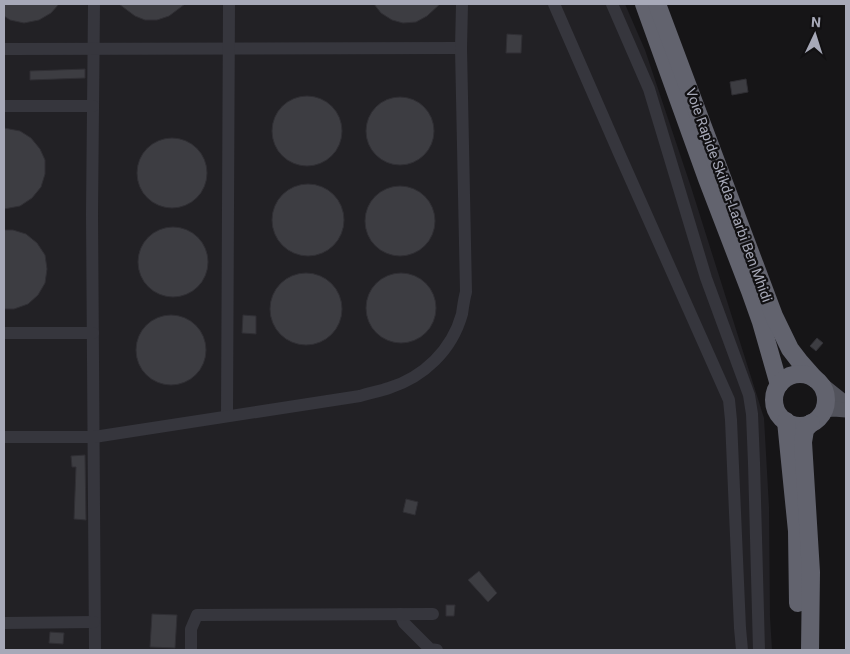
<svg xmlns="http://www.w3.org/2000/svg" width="850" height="654" viewBox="0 0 850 654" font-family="Roboto,sans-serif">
  <rect width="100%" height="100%" fill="#161517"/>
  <path fill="#222125" d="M4,4H625L645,50L691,187L764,418L769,507L770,617L772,650H4Z"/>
  <g fill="#3d3d42" stroke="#302f34">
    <path d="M4,4H59L51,13L39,20L24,23L10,20L4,16Z"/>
    <path d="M119,4H185L169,16L157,20H145L135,16Z"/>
    <path d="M374,4H440L427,16L416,22L403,23L392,20L381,13Z"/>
    <path d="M507,34L522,35L521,53H506Z"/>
    <path d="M85,69V78L30,80V71Z"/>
    <path d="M746,79L748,92L732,95L730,82Z"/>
    <circle cx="307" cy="131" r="35"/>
    <circle cx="400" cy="131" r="34"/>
    <path d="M4,128L20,131L31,138L40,149L45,160V174L41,187L32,198L20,206L4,209Z"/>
    <circle cx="172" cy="173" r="35"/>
    <circle cx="308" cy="220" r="36"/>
    <circle cx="400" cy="221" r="35"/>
    <circle cx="173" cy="262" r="35"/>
    <path d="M4,230H13L26,234L37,243L45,255L47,269L45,283L38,295L28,304L14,309H4Z"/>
    <circle cx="401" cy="308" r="35"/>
    <circle cx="306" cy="309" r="36"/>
    <circle cx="171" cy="350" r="35"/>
    <path d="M243,315L256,316V334L242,333Z"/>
    <path d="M817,338L823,343L816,351L810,346Z"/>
    <path d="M85,455L86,520L74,519L76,467H72L71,456Z"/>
    <path d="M406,499L418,502L415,515L403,512Z"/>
    <path d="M479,571L497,593L488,602L468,580Z"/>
    <path d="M446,605H455L454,616H446Z"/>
    <path d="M152,614L177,615L175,648L150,647Z"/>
    <path d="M50,632L64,633L63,644L49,643Z"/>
  </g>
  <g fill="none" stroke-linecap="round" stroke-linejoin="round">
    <g stroke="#36363d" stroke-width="12">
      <path d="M94,4L92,214L95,650"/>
      <path d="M554,4L619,153L729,400L731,420L740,628L742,650"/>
      <path d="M612,4L649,89L706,278L749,395L752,414L754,463L759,650"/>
      <path d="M4,49L461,48"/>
      <path d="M4,106H93"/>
      <path d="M4,333H93"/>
      <path d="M227,416L229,4"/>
      <path d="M4,437H94L360,396C370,393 380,391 389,388C424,377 452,350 462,314C463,307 464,299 466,292L461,48L462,4"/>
      <path d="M400,614L404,623L430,649L437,650"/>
      <path d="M4,623L94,622"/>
      <path d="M191,650V629L197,615L433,614"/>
    </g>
    <g stroke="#52535c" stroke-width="15">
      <path d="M820,383L846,404"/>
      <path d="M824,410L834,409L846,410"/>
    </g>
    <g stroke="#62636e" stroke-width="18">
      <path d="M644,4L707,179L750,291L761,322L779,385"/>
      <path d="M657,4L774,316L790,349L800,362L815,379"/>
      <circle cx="800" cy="400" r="26"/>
      <path d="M786,421L797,531L798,603"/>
      <path d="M810,650L811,572L803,442L805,430L811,423"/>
    </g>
  </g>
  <g text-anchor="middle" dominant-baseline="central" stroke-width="4.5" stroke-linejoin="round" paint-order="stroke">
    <g font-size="14" fill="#a7a9b8" stroke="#111012">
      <text transform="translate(729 195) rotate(70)">Voie Rapide Skikda-Laarbi Ben Mhidi</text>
    </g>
  </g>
  <rect width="850" height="654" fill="none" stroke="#a7a9b8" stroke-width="10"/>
  <g transform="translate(815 35) rotate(4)" stroke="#111012" stroke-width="4" paint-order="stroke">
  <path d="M0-4L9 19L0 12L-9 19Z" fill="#a7a9b8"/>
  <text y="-8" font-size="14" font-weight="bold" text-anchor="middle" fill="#a7a9b8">N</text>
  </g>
</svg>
